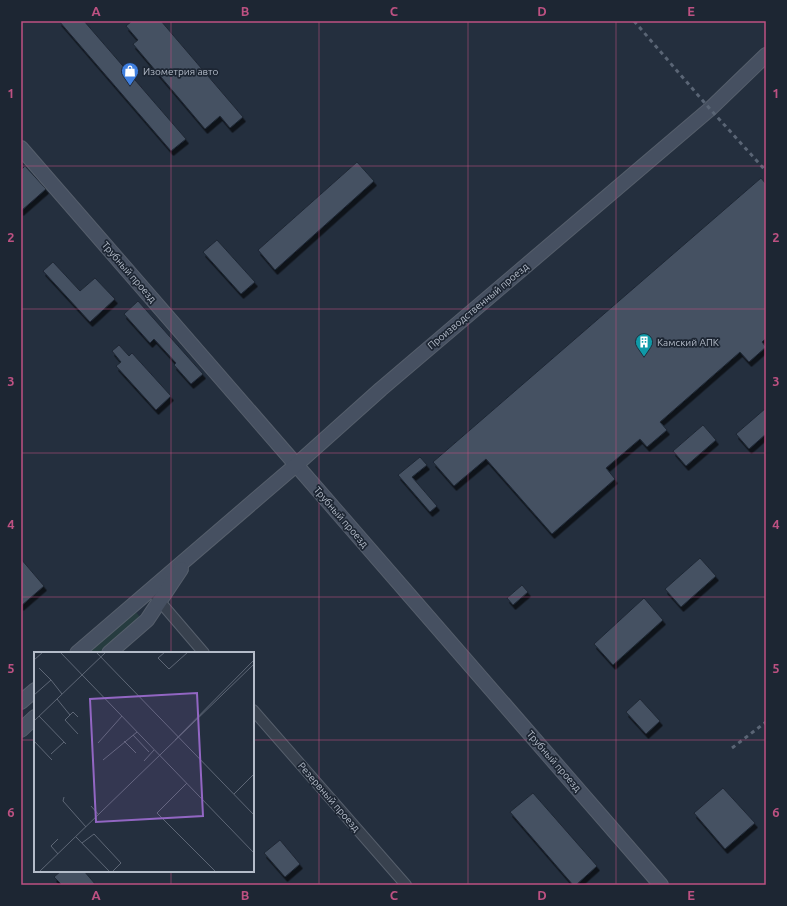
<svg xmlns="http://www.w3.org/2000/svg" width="787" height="906" viewBox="0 0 787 906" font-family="Ubuntu,sans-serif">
  <defs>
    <filter id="shadow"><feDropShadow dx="2.5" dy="4.5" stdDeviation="0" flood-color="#0009"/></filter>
  </defs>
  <rect width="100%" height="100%" fill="#242f3e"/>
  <path fill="#263c3f" d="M135,611L140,617L99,653H88Z"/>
  <g fill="#455162" stroke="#1f2835" filter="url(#shadow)">
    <path d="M59,21H84L186,139L171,151Z"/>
    <path d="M132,21H161L243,117L230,128L220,116L205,129L133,44L138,40L126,26Z"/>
    <path d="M357,162L374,181L275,270L258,250Z"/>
    <path d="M25,166L46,189L21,211V170Z"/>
    <path d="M761,178L766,184V338L762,342L766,347L749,362L740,352L660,422L667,430L647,447L640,439L606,468L615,479L552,534L486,459L454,486L433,462Z"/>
    <path d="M217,240L255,282L241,294L203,252Z"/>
    <path d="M53,262L80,291L95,278L115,299L90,322L43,271Z"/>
    <path d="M138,301L203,374L191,384L174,365L176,363L154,339L150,343L124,314Z"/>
    <path d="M119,345L129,356L132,353L171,396L156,410L116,366L121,362L112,351Z"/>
    <path d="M766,408V434L749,449L736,434Z"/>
    <path d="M703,425L716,440L686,466L673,451Z"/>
    <path d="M420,457L427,465L412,477L437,506L430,512L398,475Z"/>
    <path d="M700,558L716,576L681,607L665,589Z"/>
    <path d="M21,559L44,586L21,606Z"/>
    <path d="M522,585L528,592L513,605L507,598Z"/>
    <path d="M644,598L663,620L613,665L594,644Z"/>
    <path d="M640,699L660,721L646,734L626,712Z"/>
    <path d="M723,788L755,823L725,849L694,813Z"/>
    <path d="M533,793L597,866L576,885H573L510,812Z"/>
    <path d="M280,840L300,864L285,877L264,853Z"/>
    <path d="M61,871H84L96,885H62L54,877Z"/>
  </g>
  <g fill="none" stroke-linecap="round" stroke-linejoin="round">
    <g stroke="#565f6c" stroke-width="12">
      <g id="street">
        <path d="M156,597L204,653"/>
        <path d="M253,710L406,885"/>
      </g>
    </g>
    <g stroke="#565f6c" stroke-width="16">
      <g id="secondary">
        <path d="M21,148L661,885"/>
        <path d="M77,653L296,465L381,389L710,109L766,55"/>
        <path d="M109,653L147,620L181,569"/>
        <path d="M21,702L35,690"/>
        <path d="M21,730L35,717"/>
      </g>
    </g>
    <use href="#street" stroke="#38414e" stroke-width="10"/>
    <use href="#secondary" stroke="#465061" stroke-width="14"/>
    <g stroke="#5a6575" stroke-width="3" stroke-dasharray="4 4" stroke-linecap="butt">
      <path d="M634,21L710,109L766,171"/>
      <path d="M732,748L766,722"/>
    </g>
  </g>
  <path fill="none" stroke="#bd5182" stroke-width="1" stroke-opacity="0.55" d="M171,21V653M319,21V885M468,21V885M616,21V885M21,166H766M21,309H766M21,453H766M21,597H766M21,740H35M253,740H766M171,871V885"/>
  <defs>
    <g id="shop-pin" transform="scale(0.9)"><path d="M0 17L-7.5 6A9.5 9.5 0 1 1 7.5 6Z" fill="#3f7fe0" stroke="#1d2633"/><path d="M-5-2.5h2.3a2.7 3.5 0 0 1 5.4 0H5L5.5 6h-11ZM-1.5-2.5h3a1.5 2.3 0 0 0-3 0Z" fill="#fff"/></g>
    <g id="building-pin" transform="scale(0.9)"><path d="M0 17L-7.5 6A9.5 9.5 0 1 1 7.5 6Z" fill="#0f9aa8" stroke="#1d2633"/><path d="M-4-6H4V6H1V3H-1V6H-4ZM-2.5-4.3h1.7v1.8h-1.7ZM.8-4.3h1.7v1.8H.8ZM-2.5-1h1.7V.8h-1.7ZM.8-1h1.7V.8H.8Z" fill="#fff"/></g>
  </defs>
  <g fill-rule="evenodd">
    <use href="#shop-pin" x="130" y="71"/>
    <use href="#building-pin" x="644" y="342"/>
  </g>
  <g text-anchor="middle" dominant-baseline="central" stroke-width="3.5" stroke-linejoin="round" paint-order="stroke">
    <g font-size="10" fill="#b4bcc9" stroke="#1d2633" text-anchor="start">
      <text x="143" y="71">Изометрия авто</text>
      <text x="657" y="342">Камский АПК</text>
    </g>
    <g font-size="10" fill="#b4bcc9" stroke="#1d2633">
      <text transform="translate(129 272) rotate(49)">Трубный проезд</text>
      <text transform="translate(478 306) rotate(-40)">Производственный проезд</text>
      <text transform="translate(341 517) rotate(49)">Трубный проезд</text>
      <text transform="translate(554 761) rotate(49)">Трубный проезд</text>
      <text transform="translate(329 797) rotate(49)">Резервный проезд</text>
    </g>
  </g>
  <g transform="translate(34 652)">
    <rect width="220" height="220" fill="#242f3e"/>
    <path fill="none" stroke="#5e6776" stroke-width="1" d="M26,0L220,201M62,0L220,163M131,0L124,6L135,17L154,0M0,8L9,0M5,16L17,28M0,43L17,28L28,42M23,47L36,63L39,60L44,65M36,63L31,68L44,82M5,64L32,92M0,69L72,0M99,83L115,100M141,88L220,8M0,89L18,108M90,89L102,101M64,91L88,64M17,102L30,90M69,108L103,80M110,109L120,98M153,131L123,161L182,220M200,142L220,122M30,145L29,149L52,175M57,154L65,163M42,185L76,220M48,191L60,182L87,211L78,220M24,202L17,194L24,187M5,220L220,12"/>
    <path fill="#9266c3" fill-opacity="0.15" stroke="#9266c3" stroke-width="2" d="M163,41L169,164L62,170L56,47Z"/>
    <rect width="220" height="220" fill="none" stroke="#b4bcc9" stroke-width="2"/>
  </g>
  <rect width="787" height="906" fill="none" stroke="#1d2633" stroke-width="44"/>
  <rect x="22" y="22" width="743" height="862" fill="none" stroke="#bd5182" stroke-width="1.5"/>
  <g font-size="13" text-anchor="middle" font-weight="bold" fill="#bd5182">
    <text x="96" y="16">A</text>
    <text x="245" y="16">B</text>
    <text x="394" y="16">C</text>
    <text x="542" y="16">D</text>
    <text x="691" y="16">E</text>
    <text x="11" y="98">1</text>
    <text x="776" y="98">1</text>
    <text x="11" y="242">2</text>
    <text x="776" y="242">2</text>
    <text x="11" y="386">3</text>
    <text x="776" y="386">3</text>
    <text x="11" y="529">4</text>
    <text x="776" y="529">4</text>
    <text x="11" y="673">5</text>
    <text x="776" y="673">5</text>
    <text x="11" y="817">6</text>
    <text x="776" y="817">6</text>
    <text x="96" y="900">A</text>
    <text x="245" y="900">B</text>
    <text x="394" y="900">C</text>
    <text x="542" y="900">D</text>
    <text x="691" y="900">E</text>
  </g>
</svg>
